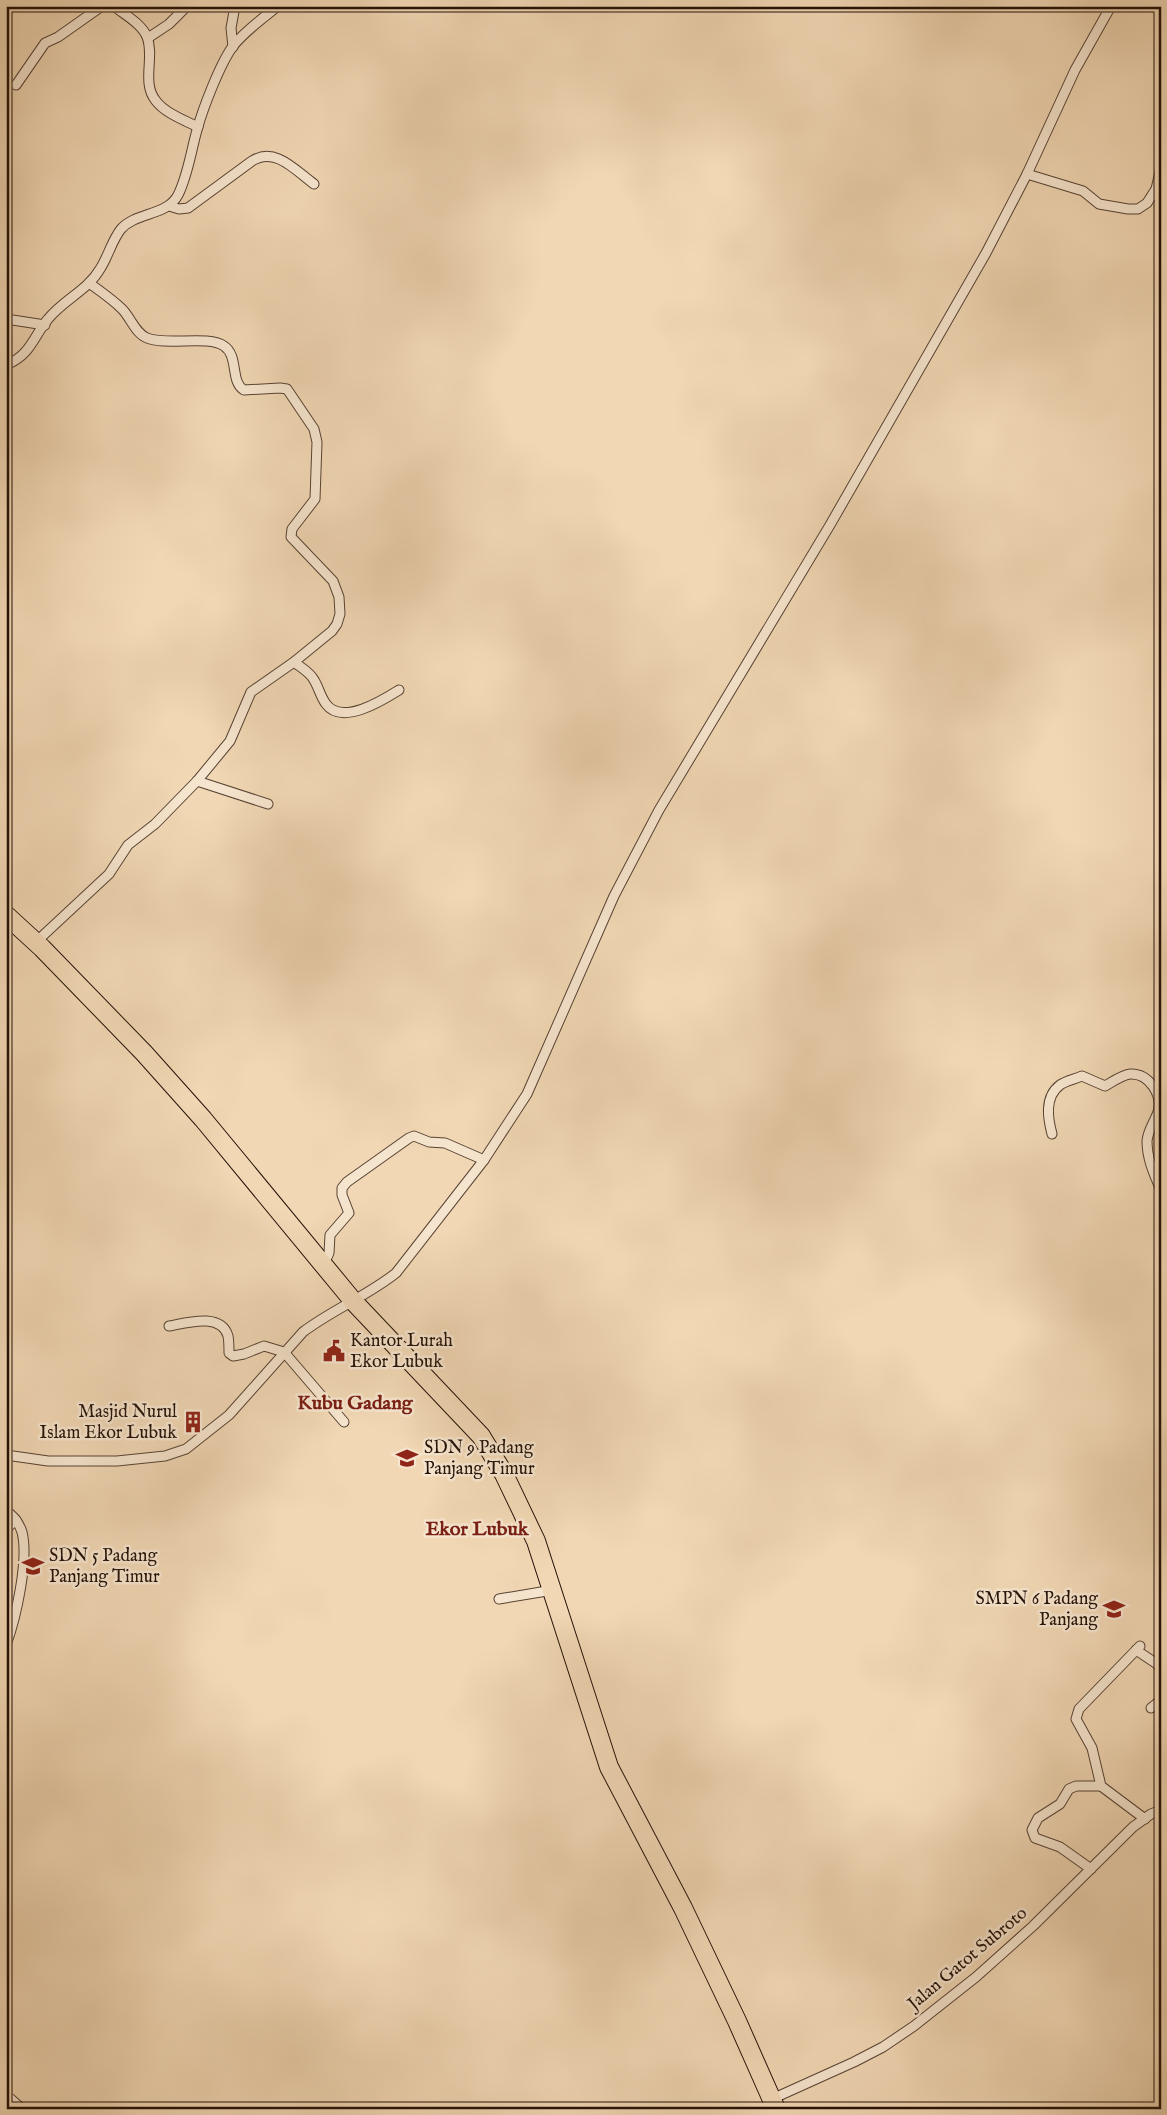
<svg xmlns="http://www.w3.org/2000/svg" width="1167" height="2115" viewBox="0 0 1167 2115" font-family="'IM FELL English',serif">
  <rect width="100%" height="100%" fill="#f1d7b4"/>
  <filter id="stains"><feTurbulence type="fractalNoise" baseFrequency=".004" numOctaves="4"/><feColorMatrix values="0 0 0 0 .2 0 0 0 0 .09 0 0 0 0 .02 0 0 0 .5 -.17"/></filter>
  <radialGradient id="worn" r=".72"><stop offset=".6" stop-color="#630" stop-opacity="0"/><stop offset="1" stop-color="#630" stop-opacity=".3"/></radialGradient>
  <g fill="none" stroke-linecap="round" stroke-linejoin="round">
    <g stroke="#574233" stroke-width="11">
      <g id="street">
        <path d="M114,6C125,15 142,24 147,37C155,57 141,83 156,101C165,113 184,120 198,127"/>
        <path d="M148,38L169,24L187,6"/>
        <path d="M233,47L231,28L235,6"/>
        <path d="M16,85L45,43L58,37L102,6"/>
        <path d="M1027,174L1083,191L1099,204L1128,209H1138L1147,203L1156,189L1161,168"/>
        <path d="M169,206L179,209L188,208L252,161C275,146 296,171 314,184"/>
        <path d="M6,319L45,325"/>
        <path d="M6,365C31,355 33,337 48,319C63,300 88,290 100,269C108,257 112,240 121,229C136,212 167,216 178,195C188,175 191,151 197,130C203,108 220,64 233,46C245,31 263,18 278,6"/>
        <path d="M294,662C300,667 310,672 314,680C319,688 320,696 326,704C342,726 383,700 399,690"/>
        <path d="M197,781L268,804"/>
        <path d="M36,942L109,874L128,845L155,824L197,781L230,741L251,692L294,662L332,631L337,624L340,614L339,597L333,581L291,537L292,529L315,499L317,442L314,429L287,389L280,388L244,390C230,382 239,356 224,346C208,335 167,346 147,338C135,333 131,318 122,309C112,299 100,291 89,283"/>
        <path d="M1052,1134C1048,1119 1044,1097 1060,1085C1065,1081 1075,1079 1082,1076L1105,1086C1112,1082 1122,1075 1130,1074C1149,1073 1163,1095 1158,1112C1154,1123 1148,1130 1147,1141C1147,1159 1154,1174 1161,1190"/>
        <path d="M323,1266L329,1253L330,1235L349,1213L342,1195V1188L347,1182L409,1138L414,1136L429,1142L445,1143L484,1160"/>
        <path d="M169,1326C186,1323 221,1312 228,1336C229,1341 229,1348 229,1353L233,1356L244,1354L264,1346L284,1352L344,1422"/>
        <path d="M6,1455L48,1461H117L165,1456L186,1449L229,1415L303,1332C332,1310 367,1296 396,1273L484,1160L527,1094L614,896L659,810L830,525L986,253L1027,174L1075,70L1111,6"/>
        <path d="M6,1511C14,1516 19,1523 22,1532C29,1560 16,1618 6,1645"/>
        <path d="M6,1529L16,1520"/>
        <path d="M499,1599L553,1590"/>
        <path d="M1140,1646L1079,1709L1076,1719L1092,1748L1101,1786L1145,1819"/>
        <path d="M1136,1650L1157,1664L1161,1669"/>
        <path d="M1151,1708L1161,1700"/>
        <path d="M1091,1869L1060,1847L1035,1838L1032,1830L1038,1818L1060,1804L1069,1789L1076,1786H1101"/>
        <path d="M6,2097L11,2099L22,2109"/>
        <path d="M772,2099L854,2062L883,2047L914,2026L976,1977L1033,1926L1133,1827L1151,1814L1161,1810"/>
      </g>
    </g>
    <g stroke="#241108" stroke-width="20">
      <path id="highway" d="M6,915L42,948L144,1053L203,1119L354,1302L481,1436L504,1474L536,1541L609,1767L683,1908L737,2021L776,2109"/>
    </g>
    <use href="#street" stroke="#f6e5ce" stroke-width="9"/>
    <use href="#highway" stroke="#f1d7b4" stroke-width="18"/>
  </g>
  <defs>
    <g id="civic-bare" transform="scale(1.725)"><path d="M-.6-6.5H3V-4.5H.6V-3L4-1V1h2V6H-6V1h2V-1L-.6-3ZM-1.2 2.5V6h2.4V2.5Z" fill="#8f2418" stroke="#f6e5ce" stroke-width="2.5" paint-order="stroke"/></g>
    <g id="building-bare" transform="scale(1.725)"><path d="M-4-6H4V6H1V3H-1V6H-4ZM-2.5-4.3h1.7v1.8h-1.7ZM.8-4.3h1.7v1.8H.8ZM-2.5-1h1.7V.8h-1.7ZM.8-1h1.7V.8H.8Z" fill="#8f2418" stroke="#f6e5ce" stroke-width="2.5" paint-order="stroke"/></g>
    <g id="school-bare" transform="scale(1.725)"><path d="M0-5L7-2L0 1L-7-2ZM-4 1L0 2.5L4 1V4Q0 6-4 4Z" fill="#8f2418" stroke="#f6e5ce" stroke-width="2.5" paint-order="stroke"/></g>
  </defs>
  <g fill-rule="evenodd">
    <use href="#civic-bare" x="334" y="1351"/>
    <use href="#building-bare" x="193" y="1422"/>
    <use href="#school-bare" x="407" y="1458"/>
    <use href="#school-bare" x="33" y="1566"/>
    <use href="#school-bare" x="1114" y="1609"/>
  </g>
  <g text-anchor="middle" dominant-baseline="central" stroke-width="5" stroke-linejoin="round" paint-order="stroke">
    <g font-size="18" fill="#241108" stroke="#f6e5ce" text-anchor="start">
      <text x="350" y="1341">Kantor Lurah<tspan x="350" dy="21">Ekor Lubuk</tspan></text>
      <text x="177" y="1412" text-anchor="end">Masjid Nurul<tspan x="177" dy="21">Islam Ekor Lubuk</tspan></text>
      <text x="424" y="1448">SDN 9 Padang<tspan x="424" dy="21">Panjang Timur</tspan></text>
      <text x="49" y="1556">SDN 5 Padang<tspan x="49" dy="21">Panjang Timur</tspan></text>
      <text x="1098" y="1599" text-anchor="end">SMPN 6 Padang<tspan x="1098" dy="21">Panjang</tspan></text>
    </g>
    <g font-size="18" fill="#241108" stroke="#f6e5ce">
      <text transform="translate(968 1959) rotate(-40)">Jalan Gatot Subroto</text>
    </g>
    <g font-size="20" font-weight="bold" fill="#7a1f14" stroke="#f6e5ce">
      <text x="355" y="1403">Kubu Gadang</text>
      <text x="477" y="1529">Ekor Lubuk</text>
    </g>
  </g>
  <rect width="1167" height="2115" fill="none" stroke="#f1d7b4" stroke-width="25"/>
  <rect x="8" y="8" width="1152" height="2100" fill="none" stroke="#241108" stroke-width="2.5"/>
  <rect x="12" y="12" width="1142" height="2090" fill="none" stroke="#241108"/>
  <rect width="100%" height="100%" filter="url(#stains)"/>
  <rect width="100%" height="100%" fill="url(#worn)"/>
</svg>
